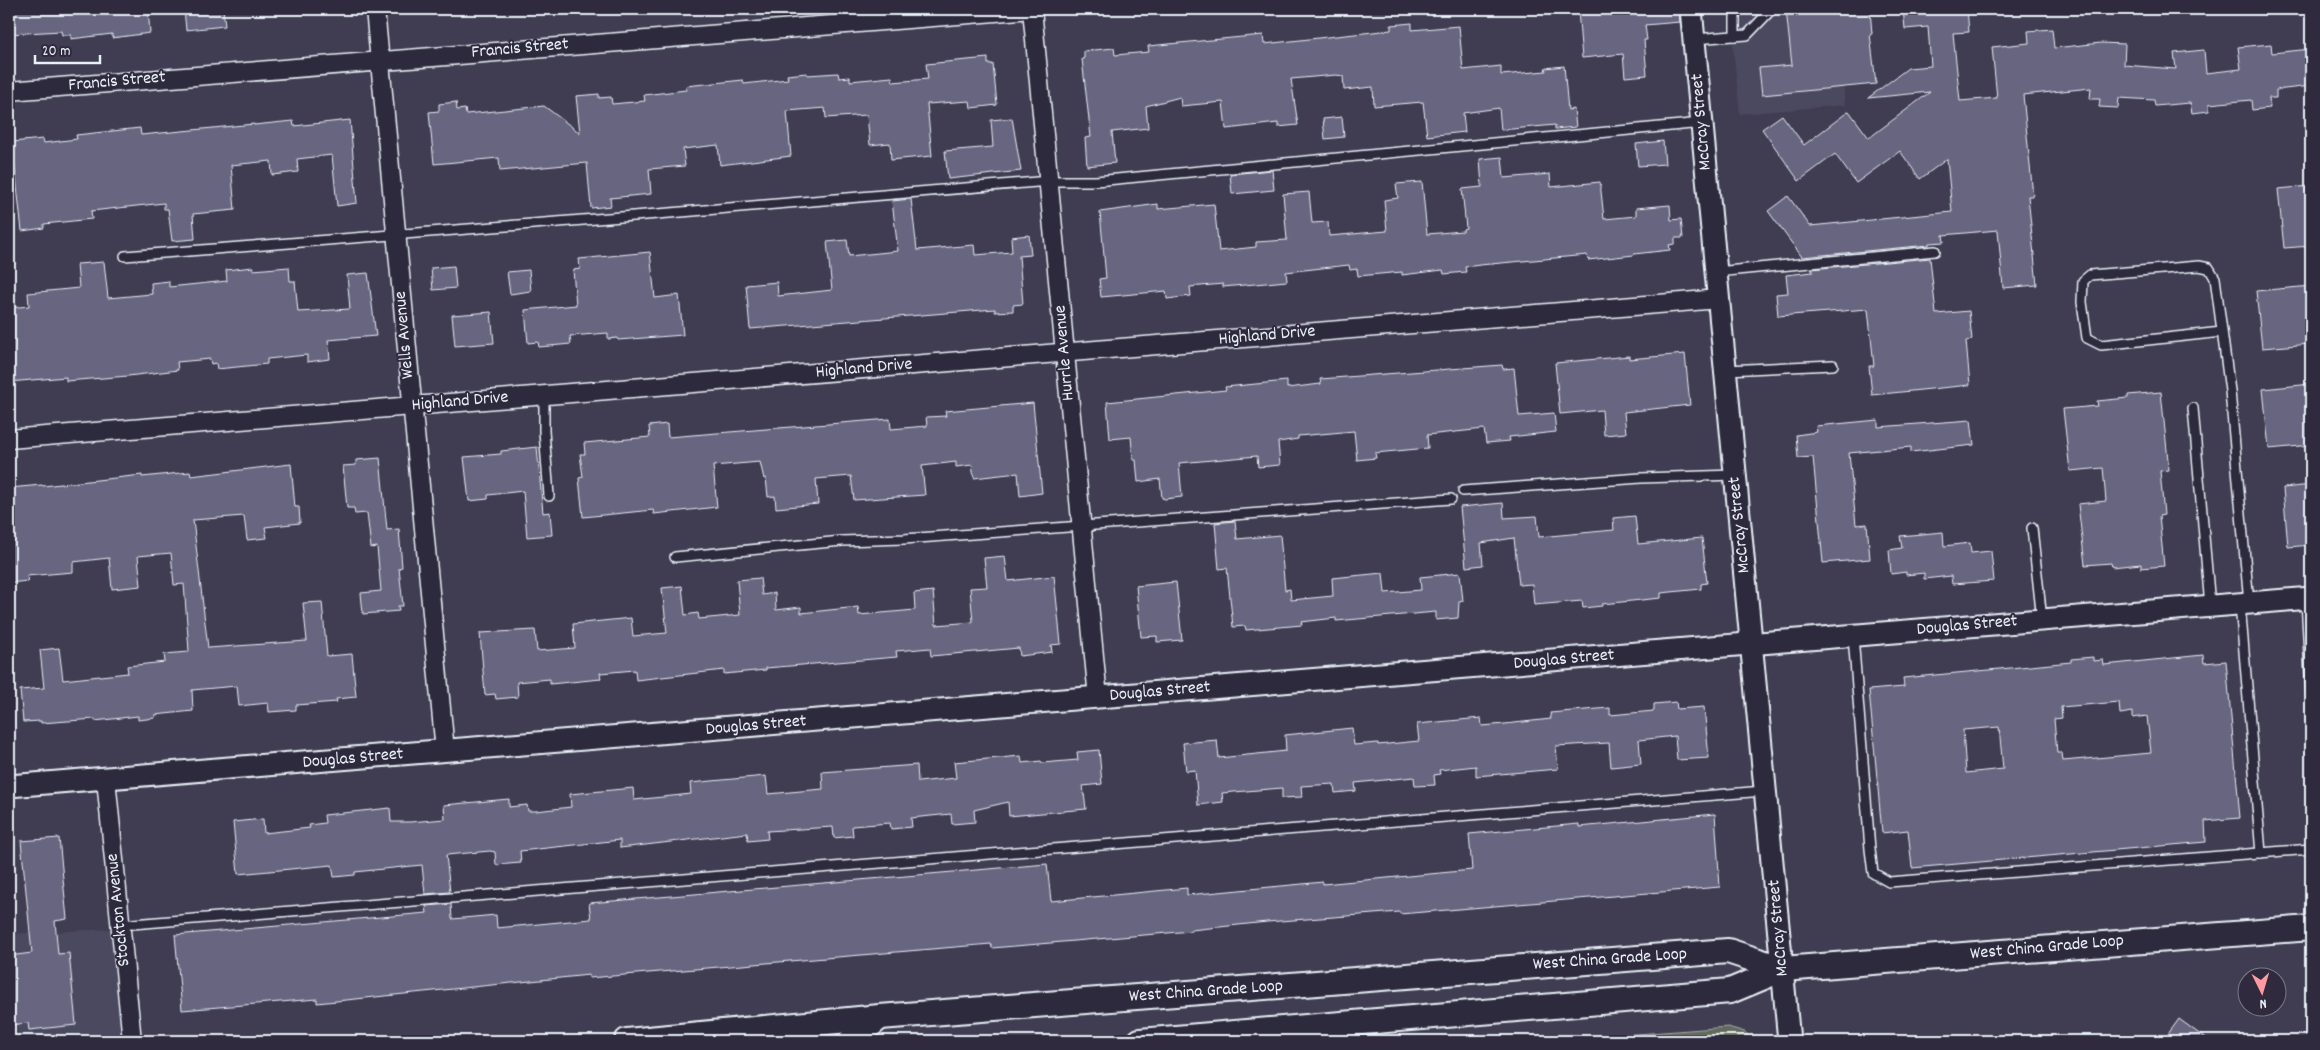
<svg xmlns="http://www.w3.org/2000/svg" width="2320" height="1050" viewBox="0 0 2320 1050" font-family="Dekko,sans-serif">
  <rect width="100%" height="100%" fill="#403c51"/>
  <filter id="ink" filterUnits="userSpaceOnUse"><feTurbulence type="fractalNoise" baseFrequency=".02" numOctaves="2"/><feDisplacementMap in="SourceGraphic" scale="10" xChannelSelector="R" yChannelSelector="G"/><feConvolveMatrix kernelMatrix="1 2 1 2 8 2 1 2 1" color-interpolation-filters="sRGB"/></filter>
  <g filter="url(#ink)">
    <g fill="#4c485f">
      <path d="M1729,9H1836L1845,105L1740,114Z"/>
      <path d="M110,929L124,1041H18L9,934Z"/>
    </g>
    <path fill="#636a5c" stroke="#a6aeaa" d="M1728,1027L1745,1032L1753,1041H1546Z"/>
    <g fill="#686580" stroke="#e8f1f8" fill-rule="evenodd">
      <path d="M9,9H91V13L148,9L150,33L112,38V34L71,39V35H62L61,31L9,34Z"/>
      <path d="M184,9H223L225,26L186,30Z"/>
      <path d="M1594,9H1679L1680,22L1645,25L1647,40H1644L1647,75L1625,77L1623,54L1582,58L1578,10Z"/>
      <path d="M1786,9H1870L1872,34H1870L1876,84L1762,95L1759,68L1792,65Z"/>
      <path d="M1903,9H1967L1969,32L1953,33L1960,101L1997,98L1992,47L2029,43L2028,31L2052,29L2054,48L2101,43L2125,44L2124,65L2176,69L2174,53L2204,50L2206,73L2241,69L2238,47L2271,44L2272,53L2311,49V86L2276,90V98H2269L2270,108L2252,110L2251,100L2209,104V111L2192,113L2190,103L2155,106L2154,100L2119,98L2118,108L2099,107L2100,99H2090L2091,88L2023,95L2033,196H2028L2037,285L2003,288L1998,230L1943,235L1944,242L1929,243V245L1802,257L1768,211L1788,196L1810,226L1952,212L1947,159L1920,179L1900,151L1856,183L1835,154L1799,181L1762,129L1782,115L1804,145L1849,111L1869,138L1930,92L1868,98L1908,68L1931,66L1928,27L1905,29Z"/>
      <path d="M1412,23V30L1459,26L1463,70L1501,66V75L1546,71L1545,68L1564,66L1568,110L1574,109L1576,127L1555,129V125L1501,130L1499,108L1463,113L1465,132L1427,136L1423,102L1374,106L1373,87L1344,90L1343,76L1336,75L1291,79L1298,125L1278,127V123L1226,129L1223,102L1181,106L1180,97L1146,106L1148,128L1112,132L1115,163L1087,166L1085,138L1091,137L1082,59L1084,58V51L1114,48L1115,55L1149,52L1148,46L1263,35L1264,44L1391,30V25Z"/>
      <path d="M988,58V64H993L997,105L971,108L970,101L927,104L932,156L891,160L890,143L870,145L867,115L826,118L825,108L787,111L791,156L720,165L718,145L683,149L685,166L649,169L651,194L610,198L611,206L591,208L587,163L500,171L499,158L434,164L429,112L439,111V104L456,102L457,110L465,109L466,114L544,106L580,133L576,96L599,94V98L611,97L612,104L645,101L644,95L686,90V86L743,80L744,84L788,79L787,75L807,73V75L838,73L839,78L850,77V81L892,77L893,82L928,79L926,64Z"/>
      <path d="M1342,117L1344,137L1325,139L1323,119Z"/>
      <path d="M1012,118L1021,171L948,179L945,151L993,147L991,120Z"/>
      <path d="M350,120L357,203L337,206L332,155L297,159L298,172L272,175L271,161L231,165L235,210L193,214L195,239L172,241L168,209H164V203L91,211L92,219L44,224V228L22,231L12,142L43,139L44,143L77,139L76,135L140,128L141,135L254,124V125L293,121L294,126Z"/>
      <path d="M1663,141L1665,164L1638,166L1636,144Z"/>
      <path d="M1502,157L1504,178L1550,174L1551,187L1600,182L1604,219L1636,216V208L1670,205L1671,220L1681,219L1683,238H1675V244L1669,245L1670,250L1634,254V255L1588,260L1587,255L1480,265L1465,267L1466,272L1444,274L1443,270L1402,275V272L1358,276L1357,269L1350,270L1349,265L1286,272L1287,281L1223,287V284L1190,287L1191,296L1167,299L1166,291L1101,297L1099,279L1106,278L1100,212L1158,204V209L1214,204L1219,251L1256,247V242L1287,240L1283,194L1309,192L1312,223L1328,222L1329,236L1387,231L1384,200L1398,198L1396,184L1422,182L1427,234L1463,231V229L1466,228L1462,189L1482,187L1480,159Z"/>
      <path d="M1272,170L1274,190L1232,194L1230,174Z"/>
      <path d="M2311,186V246L2284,248L2278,189Z"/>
      <path d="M911,199L917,250L974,245L975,255L1012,252L1011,237L1029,235L1031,255L1019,256L1023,304L1013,305V311L995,312V309L750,329L746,285L777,282L778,296L832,290L827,242L847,240L849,256L898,251L892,201Z"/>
      <path d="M650,252L655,298L679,295L683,335L618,340L617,338L608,339V333L570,336L571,344L539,347L538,342L528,343L525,310L576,305L573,270L580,269L579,259Z"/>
      <path d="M1930,258L1936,314L1969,311L1972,340L1966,341L1970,385L1872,395L1869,366H1874L1868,309L1778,316L1776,294L1788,293L1786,275L1813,272L1811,269Z"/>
      <path d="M104,262L108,298L152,294L151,283L169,281V287L227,281L226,270L253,267V270L289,267L290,281H295L298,312L350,309L347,275L368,273L376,336L328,340L330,359L307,362V355L267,359V364L217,369L216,363L211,364L210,359L177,362L178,370L128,376L66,381V377L9,382V308L29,306L28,293L79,288L77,264Z"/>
      <path d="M454,266L456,288L433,290L431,268Z"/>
      <path d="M529,270L531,291L510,294L507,272Z"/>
      <path d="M2311,286V344L2262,348L2256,291Z"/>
      <path d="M491,312L494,343L455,346L452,315Z"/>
      <path d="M1685,354L1690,405L1624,412L1626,433L1604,435L1602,410L1560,414L1555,363L1629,356V359Z"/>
      <path d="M1502,365L1503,369L1514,368L1519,416L1554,413L1556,432L1509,437L1510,441L1486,443L1484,429L1427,435L1428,448L1375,453L1376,458L1357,460L1354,431L1298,436V439L1278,442L1280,465L1258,467L1257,456L1179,463L1182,497L1165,499L1162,498L1160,479L1138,482L1136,460H1133L1131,437L1110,439L1107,402L1226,390L1225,387L1287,381V388L1321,384L1320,379Z"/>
      <path d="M2311,384V445L2269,449L2263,389Z"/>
      <path d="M2161,392L2169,470L2160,471L2164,515L2159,516L2164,566L2141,568V564L2112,567L2111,563L2085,565L2078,504L2106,501L2103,468L2070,471L2063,409L2098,406L2097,401L2128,398V395Z"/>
      <path d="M1033,403L1042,493L1020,496L1018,473L974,478L972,465L956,467V462L922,466L925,495L854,500L851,476L816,479L818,504L776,508L775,496L768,497L766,478L764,479L760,462L713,466L717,507L654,514L653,510L583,517L579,478L583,477L580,454H585L584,443L650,437L649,426L667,424L668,437L890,419L891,429L927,426L926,417L946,416L945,411Z"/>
      <path d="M1878,420V427L1971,420L1974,445L1911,452V447L1849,453L1856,525L1867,524L1870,559L1823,563L1813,457L1798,458L1796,435L1817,432L1816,426Z"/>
      <path d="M537,447L543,513L550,512L552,535L527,537L523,491L488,495V499L469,501L464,457L501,454V451Z"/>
      <path d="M380,458L387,530L399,529L402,567L399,568L403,606H398L399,611L363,614L361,593L381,591L377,547L371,548L367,513L355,514L354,508H347L343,466L356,465V460Z"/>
      <path d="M291,464L295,507H299L300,523L265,527L267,538L247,540L244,516L193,520L208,648L307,641L303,603L322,602L327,656L352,654L356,697L336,699L337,702L296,705V710L269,712L268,703L239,706L237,686L192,690L193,711L155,715V718L138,720V716L95,721V719L41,723V721L23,722L20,690L44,688L40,650L59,648L63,680L128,673L127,666L165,662L164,654L189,652L188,637L184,584L174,585L171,553L138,556L141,586L112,589L109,558L73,562V572L27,576L28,581L9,583V488L42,485L43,486L142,475V477L190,472L191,476Z"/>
      <path d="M2311,485V545L2288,547L2283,488Z"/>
      <path d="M1503,503L1504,518L1537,516L1539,537L1614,530L1613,518L1635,516L1638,544L1702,538L1707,583L1701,584V589L1661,593V598L1602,604V606L1583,608L1582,601L1534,605L1532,584L1519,585L1514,538L1481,543L1483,565L1466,567L1460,507Z"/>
      <path d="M1235,521L1237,539L1280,535L1285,590L1290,589L1291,600L1333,596L1332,578L1383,573L1385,593L1421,590L1420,577L1460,573L1463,601L1459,602L1458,618L1436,620V612L1336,621V618L1301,622L1302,625L1246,630L1245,626L1233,627L1227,568L1219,569L1215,523Z"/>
      <path d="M1943,532L1944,546L1970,543L1971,553L1991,551L1994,581L1952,584L1951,576L1924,579V573L1906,575V572L1891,574L1889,550L1902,548L1900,536Z"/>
      <path d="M1005,556L1008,581L1054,576L1061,644L1051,645L1052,652L1020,656L1019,648L931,656L930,648L896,651L897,657L766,668V670L724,674V670L636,680L635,670L600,673L601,679L550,684V679L517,682L518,697L496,699L495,694L485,695L480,633L535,630L537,651L575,648L573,624L631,618L633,636L667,633L662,588L682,586L685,615L698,613L699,619L740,615L737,580L760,578L762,595L775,593L776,610L801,607V613L858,607L859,615L915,610L914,593L933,591L936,625L973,622L970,588L987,587L984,558Z"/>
      <path d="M1176,582L1182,640L1157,642V636L1141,637L1136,586Z"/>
      <path d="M2203,655L2204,663L2226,661L2240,818L2205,821L2206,842L1912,868L1908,830L1882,833L1869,690L1904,687L1903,678L2010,668L2071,662V659L2093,657V661L2103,660L2104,665ZM2119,702L2120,714L2133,712V718L2147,716L2151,753L2063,761L2062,753H2057L2054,719L2062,718L2061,707ZM1999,727L2003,769L1966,773L1963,730Z"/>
      <path d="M1676,702L1677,709L1704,707L1709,758L1677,760L1675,736L1639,740L1641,764L1611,767L1609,743L1556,746L1558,769L1476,776V766L1439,770L1440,774L1434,775L1435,785L1415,786L1414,777L1355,783L1356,791L1335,793L1334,784L1301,786L1302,797L1282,798V788L1222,793L1223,802L1198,805L1195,770L1186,771L1183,743L1217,740L1219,758L1286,751L1285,735L1352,728L1354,745L1378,743V745L1419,741L1417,724L1481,718L1482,726L1505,724L1551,719L1550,713L1573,711L1610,708V715L1654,711V704Z"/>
      <path d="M1099,750L1102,784L1083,786L1086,809L1009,816L1008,802L974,810L975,822L952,824L951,814L911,818L912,827L891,829L890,823L852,826L853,836L834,838L833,827L767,831L768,839L748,841L747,833L620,848V840L520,851L521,863L496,865L495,852L490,851L446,855L450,892L425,894L422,865L355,872V875L334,877L332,865L238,874L233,822L263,819L264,833L310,828L309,825L325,823L324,815L390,808L391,822H410L445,819L444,805L509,799V807L527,805L528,811H536L571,807L570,794L633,788L634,800L691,794L690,783L766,776L768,794L823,789L822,772L917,765L918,782L956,778L954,762L1021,756L1022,763L1041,761L1042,763L1078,760L1077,752Z"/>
      <path d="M1715,814L1720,887L1400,914V912L1267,922L1191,930V931L992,948L991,944L589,978V975L317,1003V999L182,1010L175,935L427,913L426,906L451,904L452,919L496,915L497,928L591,919L589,903L1047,864L1051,901L1187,888V895L1323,882V884L1472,870L1469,834L1579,824V827Z"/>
      <path d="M59,838L67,919L55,921L58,954L69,953L76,1025L29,1030L28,1023L9,1025V956L32,953L21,841Z"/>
      <path d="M2179,1019L2209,1041H2163Z"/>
    </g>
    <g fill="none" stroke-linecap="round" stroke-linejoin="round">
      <g stroke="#e8f1f8" stroke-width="12">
        <g id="service">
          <path d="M1735,36V15L1740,9"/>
          <path d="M1694,39L1747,35L1772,9"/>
          <path d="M125,256L634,216L1049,181H1096L1702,123"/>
          <path d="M1716,272L1935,251"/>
          <path d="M2222,332L2101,345L2087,338L2082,302L2083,281L2090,275L2199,266L2209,268L2215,278L2230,391L2249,603"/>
          <path d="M1726,370L1833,365"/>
          <path d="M544,395V431L549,496"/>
          <path d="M2193,408L2210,606"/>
          <path d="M1463,491L1641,478L1735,475"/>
          <path d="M2032,528L2042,620"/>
          <path d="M675,557L842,541L904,539L1451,499"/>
          <path d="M2306,599L2311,693"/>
          <path d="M2240,604L2261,853"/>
          <path d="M1853,636L1870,849L1873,873L1889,882L2311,849"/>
          <path d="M120,925L1764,791"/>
        </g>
      </g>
      <g stroke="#e8f1f8" stroke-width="21">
        <g id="minor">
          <path d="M375,9L445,751"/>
          <path d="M1032,9L1098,698"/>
          <path d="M9,91L1032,9"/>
          <path d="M9,439L1719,299"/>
          <path d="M106,779L132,1041"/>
        </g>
      </g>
      <g stroke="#e8f1f8" stroke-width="25">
        <g id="tertiary">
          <path d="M1691,9L1789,1041"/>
          <path d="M9,786L2311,598"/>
        </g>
      </g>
      <g stroke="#e8f1f8" stroke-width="28">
        <g id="secondary">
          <path d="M627,1041L880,1017L1728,951L1783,969"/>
          <path d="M851,1041L880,1017"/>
          <path d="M1140,1041L1730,991L1783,969L2311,928"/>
        </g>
      </g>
      <use href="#service" stroke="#2f2a3d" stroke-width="9"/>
      <use href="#minor" stroke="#2f2a3d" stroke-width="18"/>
      <use href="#tertiary" stroke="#2f2a3d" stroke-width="21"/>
      <use href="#secondary" stroke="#2f2a3d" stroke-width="24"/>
    </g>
  </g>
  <g text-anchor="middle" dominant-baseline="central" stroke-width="4" stroke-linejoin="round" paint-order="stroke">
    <g font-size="18" fill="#e8f1f8" stroke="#2f2a3d">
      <text transform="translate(520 49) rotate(-5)">Francis Street</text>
      <text transform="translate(117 82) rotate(-5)">Francis Street</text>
      <text transform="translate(1702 122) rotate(-95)">McCray Street</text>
      <text transform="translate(405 335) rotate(-95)">Wells Avenue</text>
      <text transform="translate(1267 336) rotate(-5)">Highland Drive</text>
      <text transform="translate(1065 353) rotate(-95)">Hurrle Avenue</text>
      <text transform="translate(864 369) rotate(-5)">Highland Drive</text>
      <text transform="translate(460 402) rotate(-5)">Highland Drive</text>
      <text transform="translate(1740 525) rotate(-96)">McCray Street</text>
      <text transform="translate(1967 626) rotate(-5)">Douglas Street</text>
      <text transform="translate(1564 660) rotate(-5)">Douglas Street</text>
      <text transform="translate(1160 692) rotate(-5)">Douglas Street</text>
      <text transform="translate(756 726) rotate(-5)">Douglas Street</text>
      <text transform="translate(353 759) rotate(-5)">Douglas Street</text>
      <text transform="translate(119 910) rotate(-96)">Stockton Avenue</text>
      <text transform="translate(1779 928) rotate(-95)">McCray Street</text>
      <text transform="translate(2047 948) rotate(-5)">West China Grade Loop</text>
      <text transform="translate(1610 960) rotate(-4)">West China Grade Loop</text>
      <text transform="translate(1206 992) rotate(-4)">West China Grade Loop</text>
    </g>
  </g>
  <rect width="2320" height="1050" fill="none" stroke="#2f2a3d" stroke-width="30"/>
  <rect x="15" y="15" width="2290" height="1020" fill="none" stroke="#e8f1f8" stroke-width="2" filter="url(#ink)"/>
  <g transform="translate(2262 992) rotate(175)"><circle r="24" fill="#2f2a3d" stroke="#797a88"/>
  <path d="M0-4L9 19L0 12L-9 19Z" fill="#ff9aa2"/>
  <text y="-8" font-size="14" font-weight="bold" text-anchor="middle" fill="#e8f1f8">N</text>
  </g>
  <path d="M35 55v8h65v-8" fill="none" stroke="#e8f1f8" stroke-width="2.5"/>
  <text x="42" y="55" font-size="15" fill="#e8f1f8" stroke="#2f2a3d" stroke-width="4" paint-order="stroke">20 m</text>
</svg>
